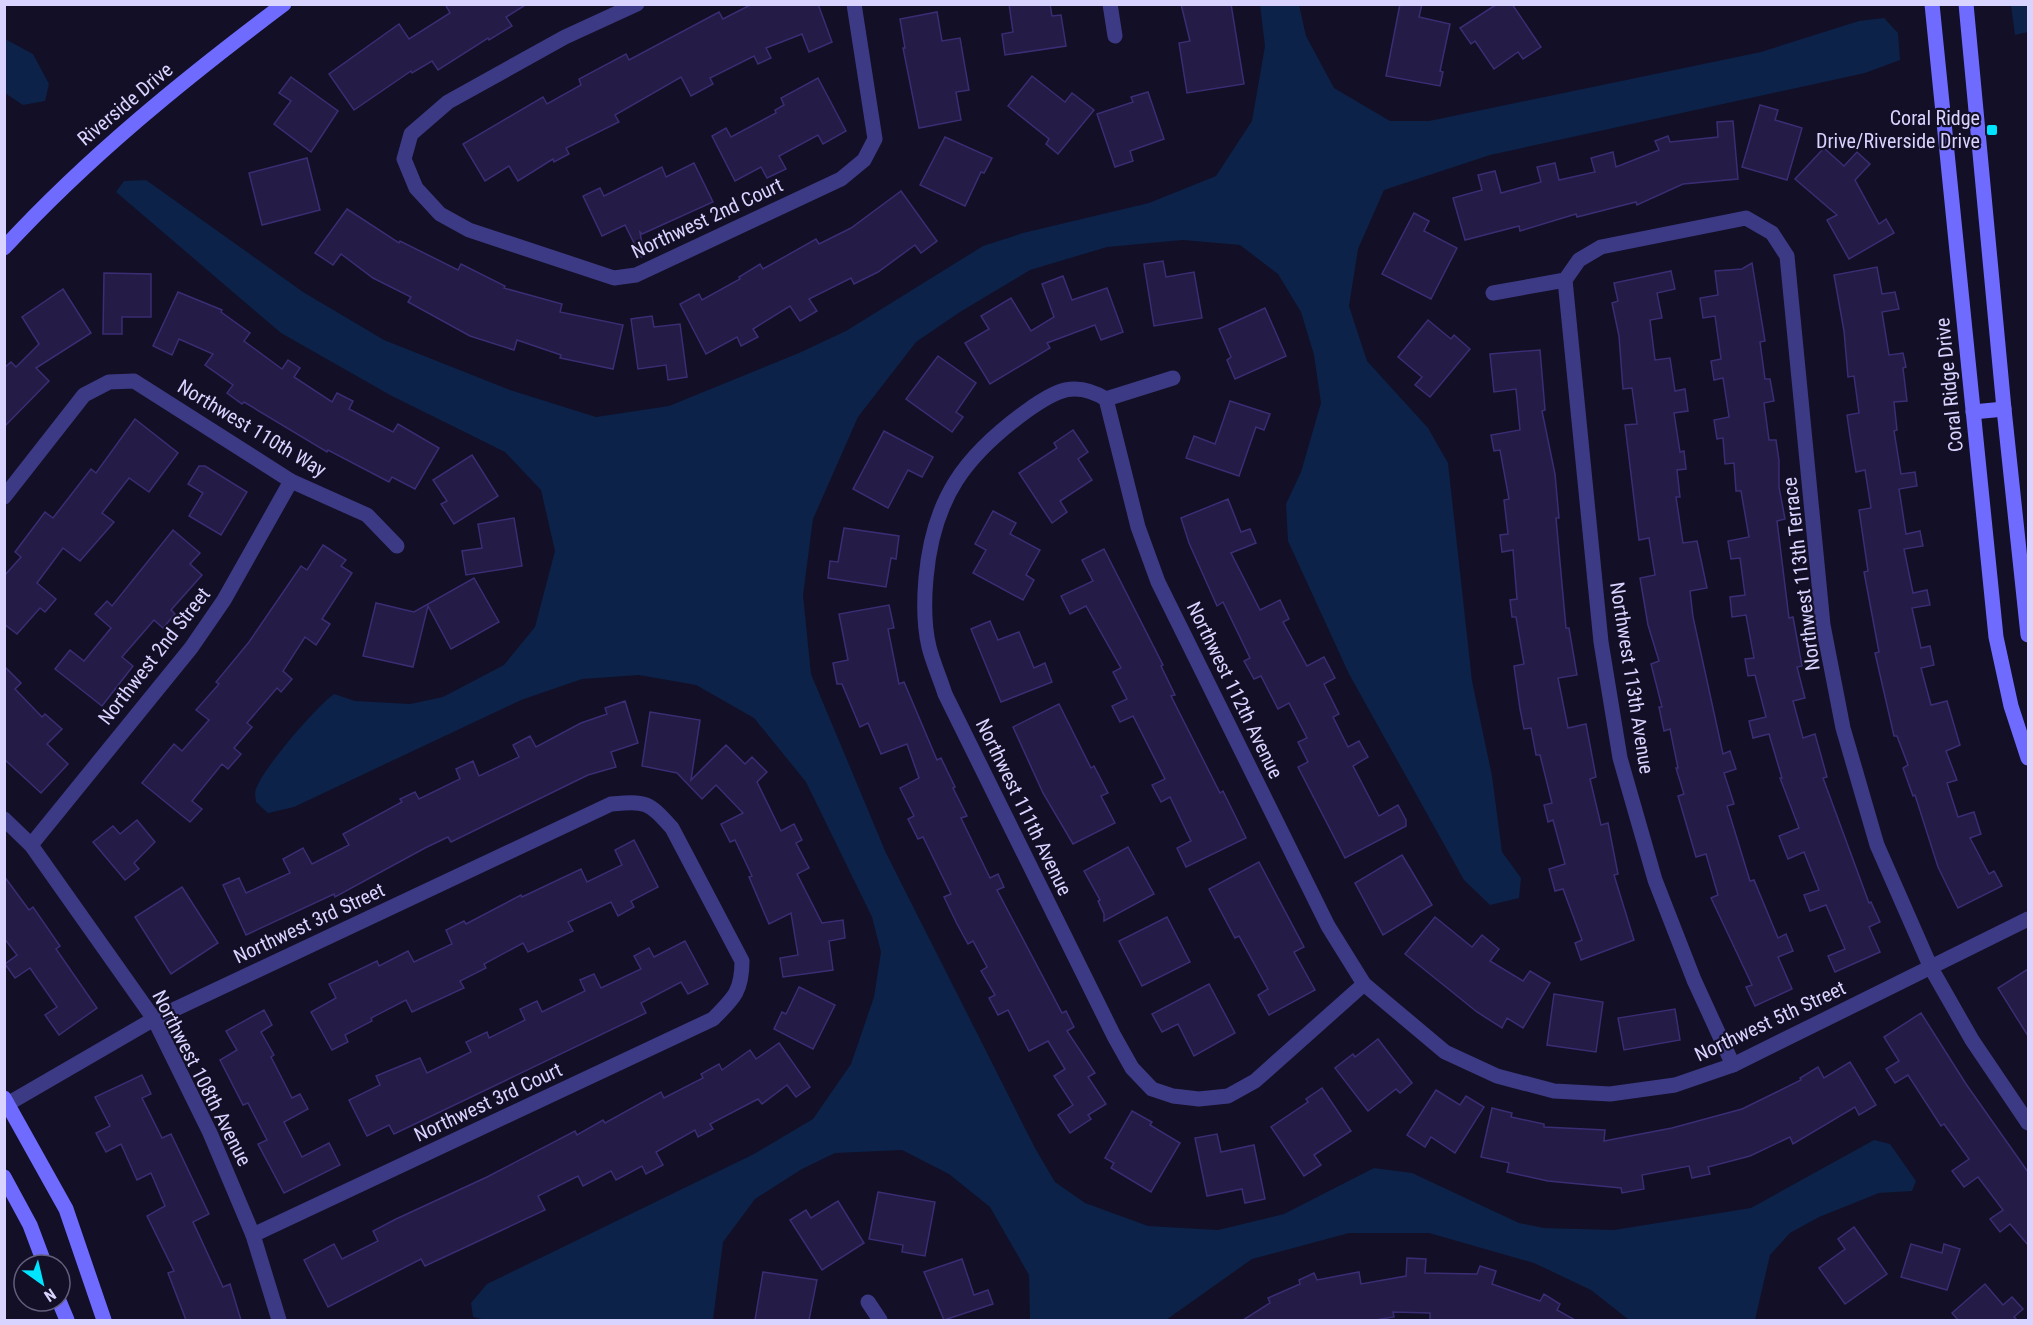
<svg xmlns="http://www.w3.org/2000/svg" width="2033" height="1325" viewBox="0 0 2033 1325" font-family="'Roboto Condensed',sans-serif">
  <rect width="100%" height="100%" fill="#130f26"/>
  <g fill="#0c2248">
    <path d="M1260,5H1299L1306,36L1334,88L1390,121H1429L1761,52L1859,21L1884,18L1898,33L1900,60L1865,73L1490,155L1384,190L1358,249L1349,306L1367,361L1428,428L1448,463L1472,681L1492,776L1502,852L1521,878L1519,898L1490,905L1464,880L1349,674L1288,541L1286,504L1301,472L1321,403L1314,355L1301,312L1278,274L1240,245L1183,240L1107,247L1030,270L960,312L916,342L858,417L813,519L803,595L811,674L886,853L1035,1148L1055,1182L1085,1203L1148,1226L1218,1230L1284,1214L1374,1168L1412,1173L1519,1223L1544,1228L1614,1230L1751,1208L1874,1140L1890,1144L1916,1181L1912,1191L1879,1193L1819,1217L1790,1233L1770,1255L1755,1320H1629L1591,1290L1534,1263L1429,1233H1349L1252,1259L1166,1320H1030L1029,1275L990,1207L949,1174L902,1150L835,1153L802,1169L755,1199L723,1242L713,1320H486L473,1317L471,1303L487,1284L754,1154L813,1119L851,1064L874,997L881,952L872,917L806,782L754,718L696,685L639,675L582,679L521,700L294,807L268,813L256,802C256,798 254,793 256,789C264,767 315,708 334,694L355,701L410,704L443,697L504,665L535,627L555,551L541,490L505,452L390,395L281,333L116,192L124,181L146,180L303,292L384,340L510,390L596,417L669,406L799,353L846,331L983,246L1023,233L1149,203L1216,176L1252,121L1265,46Z"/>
    <path d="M2011,5H2028V32L2015,35Z"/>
    <path d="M5,39L33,54L49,84L45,101L23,105L5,93Z"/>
  </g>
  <g fill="#241b47" stroke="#3b2d73" stroke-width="1.5">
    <path d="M445,4H527L506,17L512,26L489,40L488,38L438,70L432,61L412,73L411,71L354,110L329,74L399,24L409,39L450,13Z"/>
    <path d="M752,4H818L832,42L809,52L802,34L766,48L771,58L758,64L754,56L710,78L713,84L691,96L681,77L615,115L619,122L566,148L569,154L554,162L553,159L518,181L509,166L485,181L463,144L543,97L547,104L581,85L579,79L626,54L629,60L719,12L723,19Z"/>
    <path d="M1009,4H1050L1052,16L1061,15L1066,46L1005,55L1002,34L1013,32Z"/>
    <path d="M1181,4H1231L1244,84L1187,93L1179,43L1190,41Z"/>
    <path d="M1400,4H1422L1419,17L1450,24L1440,71L1443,72L1440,86L1386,76Z"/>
    <path d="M1497,4H1512L1541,47L1523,59L1518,52L1494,69L1475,41L1471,44L1460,28Z"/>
    <path d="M937,12L942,41L960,38L969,90L956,92L961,120L919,128L903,48H905L900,19Z"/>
    <path d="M1032,76L1065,102L1072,93L1094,110L1058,154L1046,144L1049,139L1008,106Z"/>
    <path d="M291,77L338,111L311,152L274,124L291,101L279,93Z"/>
    <path d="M818,78L846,131L823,144L818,135L779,156L786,169L767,178L761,167L735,181L712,136L726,128L731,137L776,113L775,110L784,105L781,98Z"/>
    <path d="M1148,92L1164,139L1130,151L1133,161L1115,167L1097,114L1133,102L1131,97Z"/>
    <path d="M1760,105L1778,110L1775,120L1802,128L1787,180L1742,167Z"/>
    <path d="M1733,121L1738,179L1683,184L1637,205L1636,202L1577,217L1576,214L1520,231L1519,226L1465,240L1453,198L1482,190L1478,175L1495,171L1501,193L1541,182L1537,167L1555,163L1559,180L1595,172L1591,158L1613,152L1616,167L1659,150L1655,141L1668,136L1670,142L1718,137L1717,122Z"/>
    <path d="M945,137L992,158L984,173L981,172L965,206L920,185Z"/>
    <path d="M1824,148L1844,166L1857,152L1870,164L1855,180L1879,224L1886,219L1894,233L1849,259L1827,220L1837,215L1795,179Z"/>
    <path d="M307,158L320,210L262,225L249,173Z"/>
    <path d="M694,163L713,202L642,234L640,232L644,256L641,257L625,225L602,236L583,196L600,188L604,196L662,167L666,177Z"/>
    <path d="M901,191L937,241L921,253L915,245L878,272L854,284L851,278L809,299L817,311L800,321L790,306L753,329L758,337L741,346L737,337L706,354L680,304L699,294L702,300L740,279L739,277L760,264L763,269L816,239L819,244L851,228Z"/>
    <path d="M347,209L399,243L400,241L458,270L461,264L505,286L504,288L562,304L560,312L623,325L613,369L560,358L561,355L517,340L514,350L470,336L408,302L411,297L373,278L341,254L333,265L315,253Z"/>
    <path d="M1414,213L1429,221L1424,231L1457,248L1431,299L1382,274Z"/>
    <path d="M1163,261L1166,277L1194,272L1202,318L1154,326L1144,264Z"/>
    <path d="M1752,263L1765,341L1760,342L1765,379H1770L1774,401L1764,403L1769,440H1776L1779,461V487L1785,519L1777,521L1789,618L1793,617L1802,666L1797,667L1805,698L1793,701L1803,738L1815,734L1827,777L1823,778L1869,903L1871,902L1880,922L1869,927L1880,952L1835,972L1828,956L1845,949L1826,905L1810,911L1804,895L1819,890L1804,852L1788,859L1779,836L1799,828L1780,778H1782L1769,734L1753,738L1749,721L1766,717L1755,675L1748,676L1745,659L1754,658L1746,615L1732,617L1730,597L1745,595L1740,558L1731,559L1728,541L1749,537L1741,491H1736L1734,463L1725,464L1723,438L1717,439L1714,420L1729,417L1723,378L1714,380L1711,361L1721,359L1715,316L1703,318L1700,298L1718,295L1715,271L1742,269Z"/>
    <path d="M1877,267L1882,294L1895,292L1899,309L1882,312L1889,355L1903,353L1906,367L1903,368L1907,401L1894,402L1897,430L1894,431L1901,474L1915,472L1917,486L1899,489L1906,534L1920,531L1923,546L1904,549L1913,593L1927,590L1930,605L1912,608L1921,648L1930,646L1934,665L1921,668L1931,705L1947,701L1960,745L1946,751L1957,780L1947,783L1958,817L1974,812L1981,834L1970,838L1989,874L1994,871L2002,886L1958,908L1938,867L1915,795L1913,796L1903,768L1908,765L1897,736H1894L1875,653L1879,652L1864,572L1868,571L1859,510L1871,508L1865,470L1856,472L1850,436L1847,415L1859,413L1854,376L1848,377L1844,331L1834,275Z"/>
    <path d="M1671,271L1675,289L1657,293L1662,318L1650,320L1655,360L1670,358L1675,391L1685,389L1688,411L1674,413L1680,452L1684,451L1686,469L1677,470L1680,497H1676L1683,543L1697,541L1707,588L1690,591L1693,617L1723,754L1730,751L1736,769L1724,773L1734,804L1727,806L1750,881L1754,880L1778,938L1786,934L1793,951L1778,957L1792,989L1755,1006L1746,987L1752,985L1711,898L1718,895L1706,854L1696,857L1678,796L1684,794L1676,768H1678L1670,729L1664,731L1659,707H1662L1651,664L1659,661L1648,625L1640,578L1655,575L1649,538L1639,540L1625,425L1637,424L1632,388L1623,389L1619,336L1612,303L1618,301L1614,283Z"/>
    <path d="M104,273L151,274V317H122V334H103Z"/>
    <path d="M1063,276L1072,300L1107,288L1123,332L1101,340L1095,325L1047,343L1050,348L990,384L965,343L989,329L981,316L1011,298L1031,331L1054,317L1042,284Z"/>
    <path d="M63,289L91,333L36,368L49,381L4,427V368L11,362L16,367L39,344L22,317Z"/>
    <path d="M178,292L222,310L221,312L250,333L244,341L282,369L288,360L300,368L294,377L332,402L337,393L353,401L349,409L393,432L398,424L439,448L415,489L392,477L389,482L328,450L327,452L244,402L242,404L227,393L233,385L205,365L213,354L179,339L172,355L153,346Z"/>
    <path d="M1265,308L1286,356L1235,379L1227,360L1231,357L1219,329Z"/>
    <path d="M652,316L654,327L680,324L687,377L668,380L666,365L638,369L631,319Z"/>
    <path d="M1428,320L1451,339L1454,335L1470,349L1430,397L1415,385L1422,377L1398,357Z"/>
    <path d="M1540,350L1545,410L1542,411L1555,474L1559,518H1556L1566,628H1569L1577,675L1558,678L1568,728L1586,724L1596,777L1590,779L1601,825L1608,823L1618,874L1614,875L1634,940L1581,960L1575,943L1582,940L1563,889L1555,891L1549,869L1565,864L1553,820L1548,822L1544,805L1552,803L1540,755H1536L1531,728L1524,729L1520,709L1514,666L1524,664L1516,617H1512L1510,600L1517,599L1513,550L1502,552L1500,535L1508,534L1504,500L1509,499L1500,450L1494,451L1491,435L1520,430L1516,389L1494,392L1490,354Z"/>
    <path d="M938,356L976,383L956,412L963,417L952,432L906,399Z"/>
    <path d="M1230,401L1270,414L1264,430L1256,427L1239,476L1186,458L1194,436L1215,444Z"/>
    <path d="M135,419L178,453L149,492L129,478L102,513L114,522L80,561L63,548L37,583L56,599L45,612L40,608L17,634L4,624V576L21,557L15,552L45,512L53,518L91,469L96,473Z"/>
    <path d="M1073,430L1088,452L1078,459L1092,480L1060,501L1067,512L1052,523L1019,473L1057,448L1054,443Z"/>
    <path d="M884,431L933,457L922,477L908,470L888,508L853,489Z"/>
    <path d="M472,455L498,496L454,524L441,504L447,501L433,480Z"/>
    <path d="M199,466H205L247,492L221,535L189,516L203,493L188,484Z"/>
    <path d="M1228,499L1241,532L1250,529L1256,543L1231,553L1260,610L1280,600L1289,619L1283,622L1307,666L1324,657L1335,678L1324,684L1339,714L1333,717L1348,747L1359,741L1368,757L1353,766L1379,816L1398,805L1406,820V826L1345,858L1298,767L1308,762L1298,742L1307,738L1289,703L1278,709L1261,676L1254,679L1244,661L1250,658L1223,602L1217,606L1189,543L1181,518Z"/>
    <path d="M993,511L1016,523L1010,534L1040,550L1026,575L1034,580L1023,600L973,573L986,550L975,544Z"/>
    <path d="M514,518L522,566L466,575L462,551L482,548L478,524Z"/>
    <path d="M844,528L899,536L896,559L891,558L886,587L828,578L830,561L838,562Z"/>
    <path d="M173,530L200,553L190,564L202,575L171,610L175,614L163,628L154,620L122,657L133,666L102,706L55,669L70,650L84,661L111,628L95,614L107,601L112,606Z"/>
    <path d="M323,545L346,560L341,566L352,573L322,619L330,624L316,645L305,637L283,671L292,679L281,692L277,688L247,723L252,727L234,748L241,754L228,769L222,764L192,801L202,809L190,822L142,783L174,744L182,751L209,720L196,710L219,684L216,682L249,642L301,566L307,570Z"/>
    <path d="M1104,549L1163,665L1161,666L1175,695L1171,696L1220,793L1223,791L1246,838L1186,867L1177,848L1191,841L1170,797L1161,802L1152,785L1165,779L1133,716L1120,722L1112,706L1127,699L1113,672L1121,668L1086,606L1070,614L1061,596L1093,581L1082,560Z"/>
    <path d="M474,578L499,622L451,649L428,606L413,667L363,656L376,603L414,612Z"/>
    <path d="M889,605L894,628L888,629L899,684L904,682L937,760L941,758L955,787L953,788L967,816L961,818L990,878L998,874L1004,887L997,890L1062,1013L1066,1011L1074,1027L1067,1031L1095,1073L1088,1077L1106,1104L1088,1115L1091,1119L1070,1133L1058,1115L1073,1105L1054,1076L1065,1069L1048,1041L1029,1051L1008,1010L998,1015L989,998L995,995L981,971L987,967L973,941L968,944L957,924L944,897L951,894L923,837L918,839L908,819L914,816L900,788L919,778L907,744L881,754L868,723L860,727L842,684H837L833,663L848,660L839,614Z"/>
    <path d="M990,621L998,640L1019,632L1034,668L1045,663L1052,682L1001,702L971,629Z"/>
    <path d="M4,666L21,683L15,689L42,717L45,714L62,729L47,744L68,764L41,793L4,759Z"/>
    <path d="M625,701L638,743L611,752L616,767L588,775L451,842L448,837L425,848L335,897L334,894L246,935L223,885L239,878L246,893L290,873L283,859L303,848L312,864L349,845L343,834L402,802L400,799L415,792L419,799L460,779L456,769L473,761L479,776L519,757L513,745L530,736L536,747L581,723L607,714L605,708Z"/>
    <path d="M1059,704L1091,768L1094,766L1108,793L1101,796L1115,823L1073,844L1043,793L1013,727Z"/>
    <path d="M650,712L700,720L691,780L726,745L745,764L752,757L767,772L757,782L781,831L794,824L802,840L796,843L809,868L797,874L822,923L843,920L845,938L829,941L833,970L783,977L780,958L798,955L791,913L769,924L749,877L752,876L735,840L730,842L721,824L743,813L716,785L702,799L677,773L642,766Z"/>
    <path d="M137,820L155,842L134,863L139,869L125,880L93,842L113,826L120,834Z"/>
    <path d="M634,840L658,887L631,901L634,907L618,916L611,902L568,922L573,931L528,952L523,943L484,964L486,968L460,981L464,988L412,1012L406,1000L371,1018L372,1021L345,1035L348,1042L332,1050L311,1012L336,998L329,984L377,961L379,966L408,951L414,962L452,944L446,930L464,921L466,924L521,895L522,897L581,869L587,882L622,865L615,850Z"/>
    <path d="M1128,847L1154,894L1104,921V914L1098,901L1100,900L1084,871Z"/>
    <path d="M1402,855L1432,905L1383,935L1355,883Z"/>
    <path d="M1259,862L1304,947L1294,952L1315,990L1269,1015L1258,995L1268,989L1239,936L1235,938L1209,889Z"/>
    <path d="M4,876L29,910L33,907L60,946L56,949L97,1008L59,1035L45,1015L57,1007L30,968L15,978L5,964L17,955L4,938Z"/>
    <path d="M182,887L218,943L171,974L135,917Z"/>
    <path d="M1167,917L1190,962L1142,986L1119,941Z"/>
    <path d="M1435,917L1472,947L1482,935L1499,949L1490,961L1523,981L1530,971L1550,983L1523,1028L1507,1018L1502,1028L1477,1012L1405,954Z"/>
    <path d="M685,941L708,984L688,994L681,982L641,1003L646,1013L394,1134L389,1125L367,1136L349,1100L380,1085L376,1076L420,1058L427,1073L471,1052L466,1042L487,1032L489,1038L525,1020L520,1009L537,1001L542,1012L585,991L580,980L594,974L601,988L641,969L634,956L649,948L654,957Z"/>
    <path d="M2028,969V1036L1998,988Z"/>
    <path d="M1209,984L1235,1033L1194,1056L1178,1024L1162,1032L1152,1014Z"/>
    <path d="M799,987L835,1005L813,1049L774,1029L782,1012L786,1014Z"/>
    <path d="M1554,994L1603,1002L1596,1052L1547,1045Z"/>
    <path d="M1675,1009L1680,1040L1624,1050L1618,1018Z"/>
    <path d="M264,1010L272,1025L261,1032L274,1055L271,1057L292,1098L300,1094L308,1109L284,1122L302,1157L329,1143L340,1165L284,1193L258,1144L267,1140L248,1103L243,1105L220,1060L237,1050L226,1031Z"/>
    <path d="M1921,1013L1966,1084L2028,1172V1245L2010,1224L2000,1232L1990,1219L2003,1210L1978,1177L1964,1187L1952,1171L1969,1159L1944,1124L1941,1126L1908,1075L1895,1083L1886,1069L1899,1061L1884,1037Z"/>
    <path d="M1378,1039L1412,1083L1400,1093L1396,1089L1368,1111L1335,1068L1353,1054L1355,1057Z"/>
    <path d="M779,1043L810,1087L796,1097L787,1085L762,1104L758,1099L710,1124L713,1129L698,1137L695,1130L656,1152L663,1165L646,1174L642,1166L616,1180L611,1171L583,1186L578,1176L538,1196L545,1210L425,1266L421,1259L328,1307L304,1260L334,1244L342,1259L378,1241L373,1231L396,1219L487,1177L575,1131L577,1135L603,1120L605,1123L661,1092L664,1098L703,1078L701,1074L719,1064L722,1070L750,1050L756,1059Z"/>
    <path d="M1850,1062L1876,1105L1859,1115L1855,1107L1793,1144L1790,1137L1750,1156L1708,1167L1710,1174L1692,1178L1689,1166L1642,1175L1644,1189L1622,1193L1621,1188L1548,1181L1507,1172L1509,1163L1481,1157L1492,1108L1512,1113L1511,1117L1544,1124V1127L1605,1130L1604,1141L1672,1128L1742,1109L1801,1080L1800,1078L1818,1067L1824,1078Z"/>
    <path d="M142,1075L151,1094L142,1098L162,1138L171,1134L209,1214L193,1222L223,1287L230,1284L241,1320H186L168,1273L174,1271L147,1216L165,1206L151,1173L137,1180L121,1144L106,1152L96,1133L110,1126L95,1097Z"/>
    <path d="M1322,1088L1351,1131L1314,1155L1321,1165L1304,1176L1271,1127L1308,1102L1306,1099Z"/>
    <path d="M1436,1090L1460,1105L1466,1096L1484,1107L1455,1153L1431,1137L1425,1147L1407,1135Z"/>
    <path d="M1132,1111L1152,1122L1150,1125L1180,1143L1151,1192L1111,1168L1114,1163L1105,1158Z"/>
    <path d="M1217,1134L1221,1152L1254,1145L1265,1199L1245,1203L1242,1189L1207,1196L1195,1138Z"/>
    <path d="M878,1192L935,1202L925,1256L902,1252L903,1245L869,1239Z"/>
    <path d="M838,1201L864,1243L822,1270L790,1220L806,1210L811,1218Z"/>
    <path d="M1854,1227L1887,1274L1845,1304L1819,1268L1845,1249L1838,1239Z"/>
    <path d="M1911,1244L1942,1253L1944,1244L1960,1249L1947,1290L1901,1277Z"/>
    <path d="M1407,1258L1426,1259L1425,1273L1477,1274L1480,1266L1496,1271L1492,1284L1540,1301L1544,1294L1560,1304L1557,1310L1575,1320H1430V1313L1393,1312L1394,1317L1375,1320H1243L1270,1303L1268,1298L1300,1284L1299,1280L1314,1273L1317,1280L1359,1272L1361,1284L1406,1276Z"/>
    <path d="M962,1259L974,1295L988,1290L993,1304L944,1320L924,1272Z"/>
    <path d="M763,1272L817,1280L809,1320H755Z"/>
    <path d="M1985,1284L2003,1305L2012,1297L2023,1309L2014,1317L2017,1320H1958L1952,1313Z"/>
  </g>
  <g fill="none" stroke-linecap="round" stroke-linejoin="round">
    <g stroke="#3d3a85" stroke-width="15">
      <path d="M637,4L565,37L448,102L411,134L404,159L416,188L440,214L469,230L614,278L636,275L841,179L864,160L875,139L854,4"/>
      <path d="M1110,4L1115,36"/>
      <path d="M1565,280L1601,642L1620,758L1655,880L1694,980L1733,1065"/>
      <path d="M1493,293L1565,280L1579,260L1601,247L1746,218L1772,233L1787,256L1823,625L1843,728L1877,845L1931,968L1972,1040L2028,1123"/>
      <path d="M1173,378L1106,399C1075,380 1056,390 1028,410C964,456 933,499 926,578C924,600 924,626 929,647C933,663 940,678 945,694L1114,1036L1132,1068L1152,1089L1173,1096L1199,1099L1228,1096L1255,1081L1364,984"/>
      <path d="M1106,399L1138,527L1158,582L1328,926L1364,984L1445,1052L1497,1076L1554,1091L1610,1094L1675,1085L1733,1065L2028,919"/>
      <path d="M4,497L84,395L109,382L134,381L291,481L367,515L397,546"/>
      <path d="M4,819L31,845L154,1019L210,1133L253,1235L279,1320"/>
      <path d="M31,845L191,648L224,600L291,481"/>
      <path d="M4,1106L154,1019L611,804C646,801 648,801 672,828L742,961C742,991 734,998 713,1019L253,1235"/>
      <path d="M868,1302L880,1320"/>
    </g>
    <g stroke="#6f6bff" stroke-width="15">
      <path d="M1932,4L1996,637L2011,706L2028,758"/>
      <path d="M1966,4L2004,409L2028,635"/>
      <path d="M4,248C88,157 184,79 284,4"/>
      <path d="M1973,412L2004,409"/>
      <path d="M4,1098L66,1209L104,1320"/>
      <path d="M4,1177L30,1225L45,1265"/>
      <path d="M59,1301L67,1320"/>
    </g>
  </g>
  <rect fill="#00e5ff" stroke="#130f26" stroke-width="2" x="1986" y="124" width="12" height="12" rx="3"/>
  <g text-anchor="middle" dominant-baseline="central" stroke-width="4.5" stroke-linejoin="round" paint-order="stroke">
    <g font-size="20" fill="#d9d4ff" stroke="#130f26">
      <text transform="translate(125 104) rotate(-40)">Riverside Drive</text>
      <text transform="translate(707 218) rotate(-25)">Northwest 2nd Court</text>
      <text transform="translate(1949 385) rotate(-96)">Coral Ridge Drive</text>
      <text transform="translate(252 428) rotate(31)">Northwest 110th Way</text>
      <text transform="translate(1801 574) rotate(-97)">Northwest 113th Terrace</text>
      <text transform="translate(154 656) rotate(-52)">Northwest 2nd Street</text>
      <text transform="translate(1632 678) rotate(81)">Northwest 113th Avenue</text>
      <text transform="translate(1235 690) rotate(64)">Northwest 112th Avenue</text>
      <text transform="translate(1024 807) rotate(64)">Northwest 111th Avenue</text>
      <text transform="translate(309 923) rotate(-25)">Northwest 3rd Street</text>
      <text transform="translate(1770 1021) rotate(-25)">Northwest 5th Street</text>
      <text transform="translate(202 1078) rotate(63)">Northwest 108th Avenue</text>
      <text transform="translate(488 1102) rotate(-25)">Northwest 3rd Court</text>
    </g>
    <g font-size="20" fill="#d9d4ff" stroke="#130f26" text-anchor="end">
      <text x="1980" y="118">Coral Ridge<tspan x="1980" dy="23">Drive/Riverside Drive</tspan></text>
    </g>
  </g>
  <rect width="2033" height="1325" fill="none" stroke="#d9d4ff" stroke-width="12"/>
  <g transform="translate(42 1283) rotate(146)"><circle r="28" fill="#130f26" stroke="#625e7d" stroke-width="1.5"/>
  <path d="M0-4.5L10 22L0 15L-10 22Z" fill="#00e5ff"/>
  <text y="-9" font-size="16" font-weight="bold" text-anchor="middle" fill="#d9d4ff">N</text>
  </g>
</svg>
